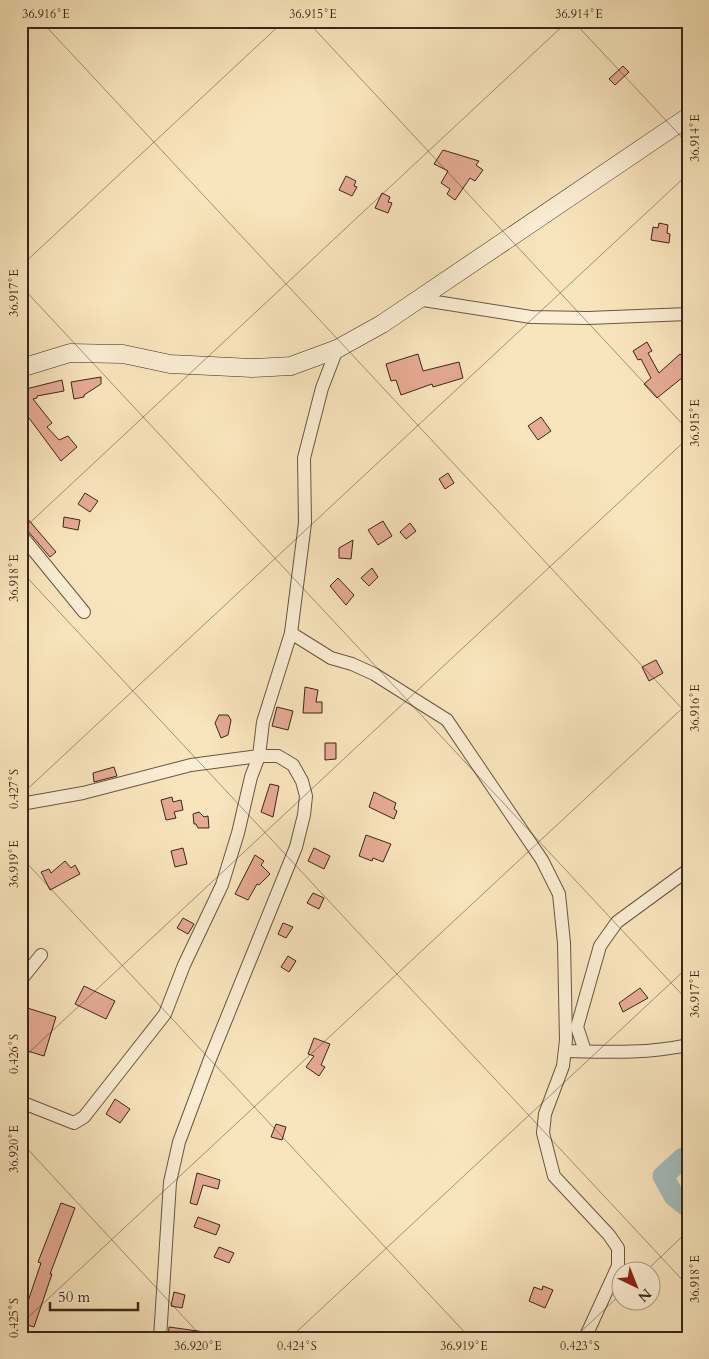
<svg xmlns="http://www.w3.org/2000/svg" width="709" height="1359" viewBox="0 0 709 1359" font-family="Cardo,serif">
  <rect width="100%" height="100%" fill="#f9e5bd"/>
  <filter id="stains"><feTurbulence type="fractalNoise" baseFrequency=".004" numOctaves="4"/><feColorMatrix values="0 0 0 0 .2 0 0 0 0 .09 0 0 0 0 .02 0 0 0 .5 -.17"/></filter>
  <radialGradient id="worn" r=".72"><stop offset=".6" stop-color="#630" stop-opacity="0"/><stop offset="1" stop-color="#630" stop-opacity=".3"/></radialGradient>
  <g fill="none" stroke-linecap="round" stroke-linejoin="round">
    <path stroke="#a4bcbd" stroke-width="21" d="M688,1158H683L663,1176L674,1196L688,1207"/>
  </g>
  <g fill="#e7ab95" stroke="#392718">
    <path d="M623,66L629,72L615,85L609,79Z"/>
    <path d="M443,150L479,161L476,165L483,170L475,181L470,178L455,200L447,194L450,189L441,183L448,171L434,164Z"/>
    <path d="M346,176L356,181L354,186L357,187L352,196L339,190Z"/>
    <path d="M382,193L390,197L388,202L392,203L388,213L375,208Z"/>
    <path d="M659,223L668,225L667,233L670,234L669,243L651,240L653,227L658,228Z"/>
    <path d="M647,342L652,351L648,353L659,373L680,354L688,362V373L657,398L644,384L651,378L641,359L638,360L633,351Z"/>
    <path d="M418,354L423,371L459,362L463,378L433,387L432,384L401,395L396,380L391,381L386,364Z"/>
    <path d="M101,377V384L84,395V397L74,399L71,382Z"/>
    <path d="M62,380L64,391L37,396V398L33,399L52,423L47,427L59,440L68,436L77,447L61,461L29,418L21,426V403L25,399L22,390Z"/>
    <path d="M541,417L551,431L538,440L528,426Z"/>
    <path d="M448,473L454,483L445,489L439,479Z"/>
    <path d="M85,493L98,501L90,512L78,504Z"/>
    <path d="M21,511L56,552L50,557L27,530L21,527Z"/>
    <path d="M64,517L80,520L78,530L63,527Z"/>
    <path d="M383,521L392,536L378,545L368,530Z"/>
    <path d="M410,523L416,531L406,539L400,532Z"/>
    <path d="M353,540L351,559L339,558V548Z"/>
    <path d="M372,568L378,577L369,586L361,578Z"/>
    <path d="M338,578L354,595L346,605L330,586Z"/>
    <path d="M656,660L663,673L649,681L642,667Z"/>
    <path d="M305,687L318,690L316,702H322V713H303Z"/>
    <path d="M277,707L293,711L288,730L272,726Z"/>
    <path d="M219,715H228L231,720L228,735L221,738L215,723Z"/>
    <path d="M325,743H336V759L325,760Z"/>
    <path d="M114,767L117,776L94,782L93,773Z"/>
    <path d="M270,784L279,786L273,817L261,812Z"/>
    <path d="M374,792L396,803L394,809L397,811L394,819L369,807Z"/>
    <path d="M172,797L173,802L181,800L183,810L174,812L176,818L166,820L161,800Z"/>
    <path d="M199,812L204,817L208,816L209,828H198L196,824H194L193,814Z"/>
    <path d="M366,835L391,844L383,862L373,858L372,861L359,856Z"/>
    <path d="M183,848L187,864L175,867L171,851Z"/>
    <path d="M314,848L330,856L324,869L308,861Z"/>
    <path d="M255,855L264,861L261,865L270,874L259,885L257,884L248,900L235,894Z"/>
    <path d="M65,861L71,868L75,865L80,874L50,890L41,872L49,869L51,873Z"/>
    <path d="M313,893L324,898L319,909L307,903Z"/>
    <path d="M183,918L194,924L188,934L177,928Z"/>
    <path d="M283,923L293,927L286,938L278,934Z"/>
    <path d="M288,956L296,961L289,972L281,967Z"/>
    <path d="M84,986L115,1001L106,1019L75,1004Z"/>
    <path d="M640,988L648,998L623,1012L619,1003Z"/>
    <path d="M21,1006L56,1017L44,1056L21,1049Z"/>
    <path d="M314,1038L330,1044L321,1065L325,1067L319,1076L306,1067L314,1056L308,1054Z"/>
    <path d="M115,1099L130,1109L120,1123L106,1114Z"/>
    <path d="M276,1124L286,1127L282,1140L271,1137Z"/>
    <path d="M197,1173L220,1180L218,1189L203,1185L197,1205L190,1203Z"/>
    <path d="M61,1203L75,1208L50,1274H52L34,1327L21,1323V1305L26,1307L41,1263L38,1262Z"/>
    <path d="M198,1217L220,1225L216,1235L194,1227Z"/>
    <path d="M219,1247L234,1253L229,1263L214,1257Z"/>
    <path d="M543,1286L553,1290L545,1308L529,1301L534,1287L542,1290Z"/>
    <path d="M174,1292L185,1295L182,1308L171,1306Z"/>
    <path d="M169,1327L205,1332L204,1338H168Z"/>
  </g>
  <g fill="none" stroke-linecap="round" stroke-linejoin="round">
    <g stroke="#695641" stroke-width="14">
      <g id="street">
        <path d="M417,299L531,317L588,318L688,314"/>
        <path d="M21,535L84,612"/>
        <path d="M291,633L331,658L352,664L374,674L447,720L542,860L559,894L564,943L566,1040L563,1066L545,1114L543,1133L554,1176L609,1235L618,1248V1266L585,1338"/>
        <path d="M21,804L83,793L191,765L259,756H278L293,765L302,781L306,796L304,815L296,847L210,1059L179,1142L170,1182L160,1338"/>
        <path d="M21,980L41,955"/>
        <path d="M565,1051C607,1052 646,1054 688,1045"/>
        <path d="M585,1051L577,1027L600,946L617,922L688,870"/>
        <path d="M21,1102L74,1123L84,1117L165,1014L184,965L222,885L238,833L251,777L259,756L263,722L291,633L305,523L304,458L322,388L337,349"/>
      </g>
    </g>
    <g stroke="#392718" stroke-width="19">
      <path id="secondary" d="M21,368L70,353L123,354L170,364L252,368L291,366L337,349L382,324L688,117"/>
    </g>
    <use href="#street" stroke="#fbeed4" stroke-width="12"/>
    <use href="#secondary" stroke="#fbeed4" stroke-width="18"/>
  </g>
  <path fill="none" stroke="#392718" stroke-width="1" stroke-opacity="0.45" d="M41,21L688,715M307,21L688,430M573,21L688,144M21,266L284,21M21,286L688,1001M21,531L568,21M21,571L688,1286M21,795L688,174M21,857L470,1338M21,1060L688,438M21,1142L203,1338M645,1272L688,1231M21,1324L688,703M290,1338L688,967M574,1338L622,1293"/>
  <rect width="709" height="1359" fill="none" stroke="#f9e5bd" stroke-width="55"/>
  <g transform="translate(636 1286) rotate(137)"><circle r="24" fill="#fbeed4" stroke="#ad9e89"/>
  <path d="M0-4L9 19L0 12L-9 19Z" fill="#8f2418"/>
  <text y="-8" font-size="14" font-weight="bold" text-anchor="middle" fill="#392718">N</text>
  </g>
  <path d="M50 1302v8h88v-8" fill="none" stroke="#392718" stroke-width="2.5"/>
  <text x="58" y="1302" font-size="15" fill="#392718" stroke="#fbeed4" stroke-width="4" paint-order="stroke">50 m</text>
  <rect x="28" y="28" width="654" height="1304" fill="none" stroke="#392718" stroke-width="2"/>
  <g font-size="12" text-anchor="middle" fill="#392718">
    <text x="46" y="18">36.916°E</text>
    <text x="313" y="18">36.915°E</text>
    <text x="579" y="18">36.914°E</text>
    <text transform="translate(695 138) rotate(-90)" y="4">36.914°E</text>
    <text transform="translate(14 293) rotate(-90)" y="4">36.917°E</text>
    <text transform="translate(695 423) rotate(-90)" y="4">36.915°E</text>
    <text transform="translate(14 578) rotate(-90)" y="4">36.918°E</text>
    <text transform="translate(695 708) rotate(-90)" y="4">36.916°E</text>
    <text transform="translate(14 789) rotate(-90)" y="4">0.427°S</text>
    <text transform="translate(14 864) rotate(-90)" y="4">36.919°E</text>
    <text transform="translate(695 994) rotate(-90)" y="4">36.917°E</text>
    <text transform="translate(14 1054) rotate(-90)" y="4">0.426°S</text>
    <text transform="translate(14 1149) rotate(-90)" y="4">36.920°E</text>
    <text transform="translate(695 1279) rotate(-90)" y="4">36.918°E</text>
    <text transform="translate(14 1318) rotate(-90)" y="4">0.425°S</text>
    <text x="198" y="1350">36.920°E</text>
    <text x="297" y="1350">0.424°S</text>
    <text x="464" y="1350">36.919°E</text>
    <text x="580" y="1350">0.423°S</text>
  </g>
  <rect width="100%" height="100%" filter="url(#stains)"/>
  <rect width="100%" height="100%" fill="url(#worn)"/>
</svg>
